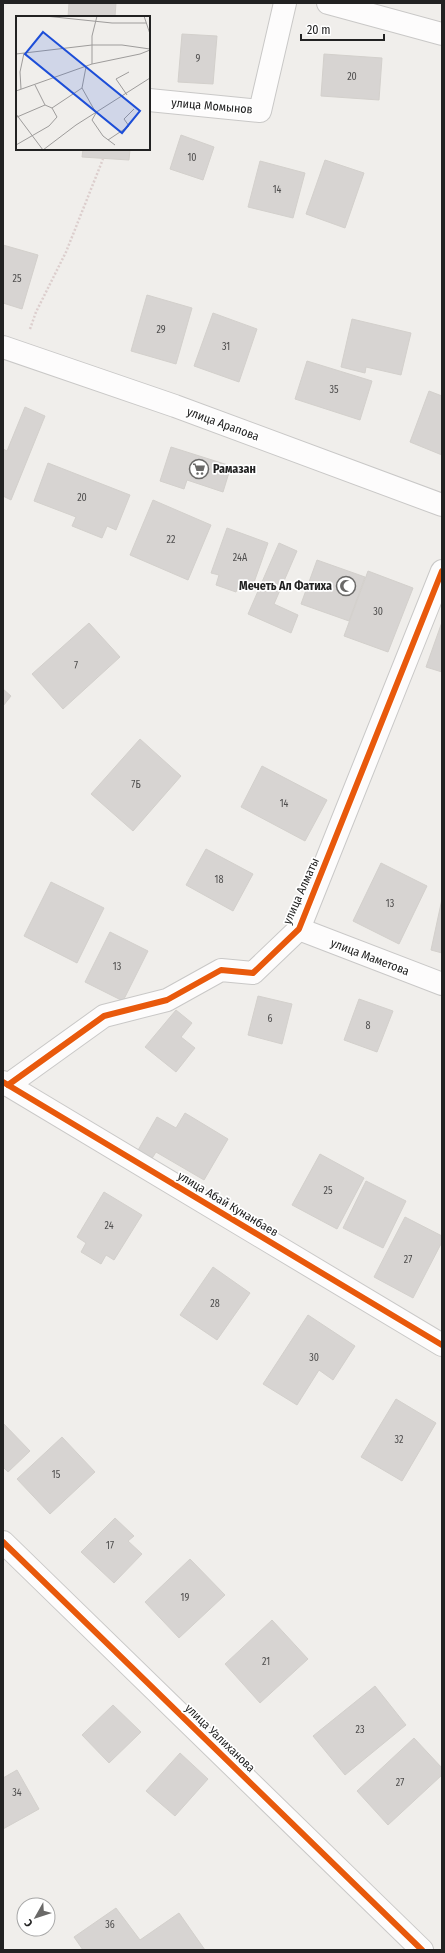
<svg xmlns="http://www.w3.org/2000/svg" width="445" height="1953" viewBox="0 0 445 1953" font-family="'Fira Sans Condensed',sans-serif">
  <rect width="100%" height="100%" fill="#f0eeeb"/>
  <g fill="#d7d4d2" stroke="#d3d0cc">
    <path d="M69,3H116L115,17H68Z"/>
    <path d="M182,34L217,36L213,84L178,82Z"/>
    <path d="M324,54L382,58L379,100L321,96Z"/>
    <path d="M181,135L214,147L203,180L170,169Z"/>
    <path d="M83,149H130L129,160L82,157Z"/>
    <path d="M325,160L364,173L345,228L306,214Z"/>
    <path d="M260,161L305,173L293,218L248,207Z"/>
    <path d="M3,245L38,255L22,309L3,303Z"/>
    <path d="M147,295L192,308L176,364L131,351Z"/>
    <path d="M213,313L257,329L239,382L194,366Z"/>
    <path d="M352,319L411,333L401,375L366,367L365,373L341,367Z"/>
    <path d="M307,361L372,381L360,420L295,399Z"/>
    <path d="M429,391L442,396V455L410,442Z"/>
    <path d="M25,407L45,416L11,500L3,496V449L7,451Z"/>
    <path d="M171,447L231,466L223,492L187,480L184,489L160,481Z"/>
    <path d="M48,463L130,495L116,530L107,526L102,538L72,526L76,517L34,501Z"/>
    <path d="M153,500L211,525L188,580L130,555Z"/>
    <path d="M227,528L268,543L252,588L239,583L236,592L216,585L219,575L211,573Z"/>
    <path d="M279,543L297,551L274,604L298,615L291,633L248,614Z"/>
    <path d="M317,560L365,577L349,621L301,604Z"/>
    <path d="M368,571L413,588L388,652L344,636Z"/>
    <path d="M442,622V672L426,667Z"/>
    <path d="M89,623L120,657L63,709L32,674Z"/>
    <path d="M3,689L11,696L3,706Z"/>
    <path d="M140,739L181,776L133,831L91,794Z"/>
    <path d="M262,766L327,800L305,841L241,807Z"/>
    <path d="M206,849L253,874L233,911L186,885Z"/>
    <path d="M381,863L427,886L399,944L353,921Z"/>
    <path d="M51,882L104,908L77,963L24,936Z"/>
    <path d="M442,899V953L431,950Z"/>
    <path d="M110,932L148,951L123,1001L85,982Z"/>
    <path d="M258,996L292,1004L282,1044L248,1035Z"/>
    <path d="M359,999L393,1011L377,1052L344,1040Z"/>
    <path d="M176,1010L192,1023L181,1037L195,1048L176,1072L145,1047Z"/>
    <path d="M185,1113L228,1139L204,1180L156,1152L151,1160L137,1152L157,1117L176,1128Z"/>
    <path d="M320,1154L364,1178L337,1229L292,1205Z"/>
    <path d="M366,1181L406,1201L383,1248L343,1228Z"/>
    <path d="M104,1192L142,1215L114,1260L106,1255L101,1264L81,1252L86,1243L77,1237Z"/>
    <path d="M405,1217L442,1236V1242L413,1298L374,1277Z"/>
    <path d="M213,1267L250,1293L217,1340L180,1315Z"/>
    <path d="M308,1315L355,1346L333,1380L319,1370L297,1405L263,1384Z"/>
    <path d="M396,1399L436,1423L402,1481L361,1457Z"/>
    <path d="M3,1423L30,1451L8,1472L3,1467Z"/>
    <path d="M62,1437L95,1472L50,1514L17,1479Z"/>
    <path d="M115,1518L134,1536L128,1541L142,1554L114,1583L81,1552Z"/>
    <path d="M190,1559L225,1595L179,1638L145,1602Z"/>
    <path d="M272,1620L308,1659L260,1703L225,1664Z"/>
    <path d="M375,1686L406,1725L345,1775L313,1736Z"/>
    <path d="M113,1705L141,1732L109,1763L82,1735Z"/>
    <path d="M414,1738L442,1768V1775L388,1825L357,1791Z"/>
    <path d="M180,1753L208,1779L175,1816L146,1791Z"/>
    <path d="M17,1770L39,1809L3,1829V1778Z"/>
    <path d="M116,1908L140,1940L179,1913L205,1950H83L74,1937Z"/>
  </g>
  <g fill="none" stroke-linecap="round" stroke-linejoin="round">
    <g stroke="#c9c8c7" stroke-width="24">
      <g id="minor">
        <path d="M328,3L442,34"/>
        <path d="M149,100L260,111L285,3"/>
        <path d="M3,347L175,406L442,505"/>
        <path d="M299,929L442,984"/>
        <path d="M3,1082L442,1345"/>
        <path d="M8,1085L104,1016L167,1000L221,970L253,973L299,929L442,571"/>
        <path d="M3,1542L422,1950"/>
      </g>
    </g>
    <path stroke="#dccecd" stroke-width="2.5" stroke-dasharray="2 2" stroke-linecap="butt" d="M30,329L36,312L66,252L103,159"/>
    <use href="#minor" stroke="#fdfcfc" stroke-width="22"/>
    <g stroke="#fff" stroke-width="8">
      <g id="cycleway">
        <path d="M3,1082L442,1345"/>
        <path d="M8,1085L104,1016L167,1000L221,970L253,973L299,929L442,571"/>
        <path d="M3,1542L422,1950"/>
      </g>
    </g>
    <use href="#cycleway" stroke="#e8590c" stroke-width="6"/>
  </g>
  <defs>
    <g id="supermarket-ring" transform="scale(1)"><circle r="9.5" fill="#fff" stroke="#6a6968" stroke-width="1.5"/><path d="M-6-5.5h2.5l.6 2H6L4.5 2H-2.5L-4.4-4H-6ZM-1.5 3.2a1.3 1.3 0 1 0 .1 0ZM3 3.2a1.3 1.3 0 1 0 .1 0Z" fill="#6a6968"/></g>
    <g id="mosque-ring" transform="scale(1)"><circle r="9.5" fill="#fff" stroke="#6a6968" stroke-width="1.5"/><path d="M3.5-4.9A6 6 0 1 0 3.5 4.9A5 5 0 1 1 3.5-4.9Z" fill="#6a6968"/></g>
  </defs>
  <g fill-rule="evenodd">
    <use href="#supermarket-ring" x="199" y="469"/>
    <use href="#mosque-ring" x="346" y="586"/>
  </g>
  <g text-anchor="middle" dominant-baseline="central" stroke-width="3.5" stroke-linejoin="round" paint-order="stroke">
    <g font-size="10" fill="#4f4e4e">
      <text x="198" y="59">9</text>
      <text x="352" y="77">20</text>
      <text x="192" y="158">10</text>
      <text x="277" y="190">14</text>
      <text x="17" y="279">25</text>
      <text x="161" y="330">29</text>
      <text x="226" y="347">31</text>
      <text x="334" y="390">35</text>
      <text x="82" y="498">20</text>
      <text x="171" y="540">22</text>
      <text x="240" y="558">24А</text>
      <text x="378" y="612">30</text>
      <text x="76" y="666">7</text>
      <text x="136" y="785">7Б</text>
      <text x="284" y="804">14</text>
      <text x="219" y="880">18</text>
      <text x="390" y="904">13</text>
      <text x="117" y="967">13</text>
      <text x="270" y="1019">6</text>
      <text x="368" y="1026">8</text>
      <text x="328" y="1191">25</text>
      <text x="109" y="1226">24</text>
      <text x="408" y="1260">27</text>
      <text x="215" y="1304">28</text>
      <text x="314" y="1358">30</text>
      <text x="399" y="1440">32</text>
      <text x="56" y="1475">15</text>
      <text x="110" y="1546">17</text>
      <text x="185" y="1598">19</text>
      <text x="266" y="1662">21</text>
      <text x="360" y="1730">23</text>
      <text x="400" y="1783">27</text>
      <text x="17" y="1793">34</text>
      <text x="110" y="1925">36</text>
    </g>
    <g font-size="12" fill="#222" stroke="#fff">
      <text transform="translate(212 106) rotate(5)">улица Момынов</text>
      <text transform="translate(223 424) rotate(20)">улица Арапова</text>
      <text transform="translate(301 891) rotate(-66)">улица Алматы</text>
      <text transform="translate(370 957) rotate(21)">улица Маметова</text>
      <text transform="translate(228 1204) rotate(31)">улица Абай Кунанбаев</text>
      <text transform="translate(220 1738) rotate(44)">улица Уалиханова</text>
    </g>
    <g font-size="12" font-weight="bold" fill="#222" stroke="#fff" text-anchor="start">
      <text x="213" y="469">Рамазан</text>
      <text x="332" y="586" text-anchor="end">Мечеть Ал Фатиха</text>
    </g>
  </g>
  <g transform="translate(16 16)">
    <rect width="134" height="134" fill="#f0eeeb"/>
    <path fill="none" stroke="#9e9c9b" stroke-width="1" d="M29,0L96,7H130M128,0L134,18M0,38L76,29H106L134,33M76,48V20L81,0M70,51L66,72L80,97L76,104L87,120L99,129M19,69L29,89L36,92M5,73L4,56L8,37M0,75L76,48L124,38L134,34M111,79L100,63L113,56M0,98L27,134M1,101L29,89M92,124L113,110L108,103L118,93M0,129L33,110L41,101L36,92L66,72M27,134L60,109L134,62"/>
    <path fill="#1d4ed8" fill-opacity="0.15" stroke="#1d4ed8" stroke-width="2" d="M27,16L124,95L106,117L9,38Z"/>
    <rect width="134" height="134" fill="none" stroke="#222" stroke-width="2"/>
  </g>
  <rect width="445" height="1953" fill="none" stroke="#222222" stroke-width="8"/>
  <g transform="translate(36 1917) rotate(231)"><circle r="19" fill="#ffffff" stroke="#a7a7a7"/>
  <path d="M0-3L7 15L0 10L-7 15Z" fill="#6a6968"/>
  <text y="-6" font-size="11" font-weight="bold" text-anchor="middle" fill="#222222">С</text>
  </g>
  <path d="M301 34v6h83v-6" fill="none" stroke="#222222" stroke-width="2"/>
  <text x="307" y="34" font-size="12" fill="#222222" stroke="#ffffff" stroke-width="3" paint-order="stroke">20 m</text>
</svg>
